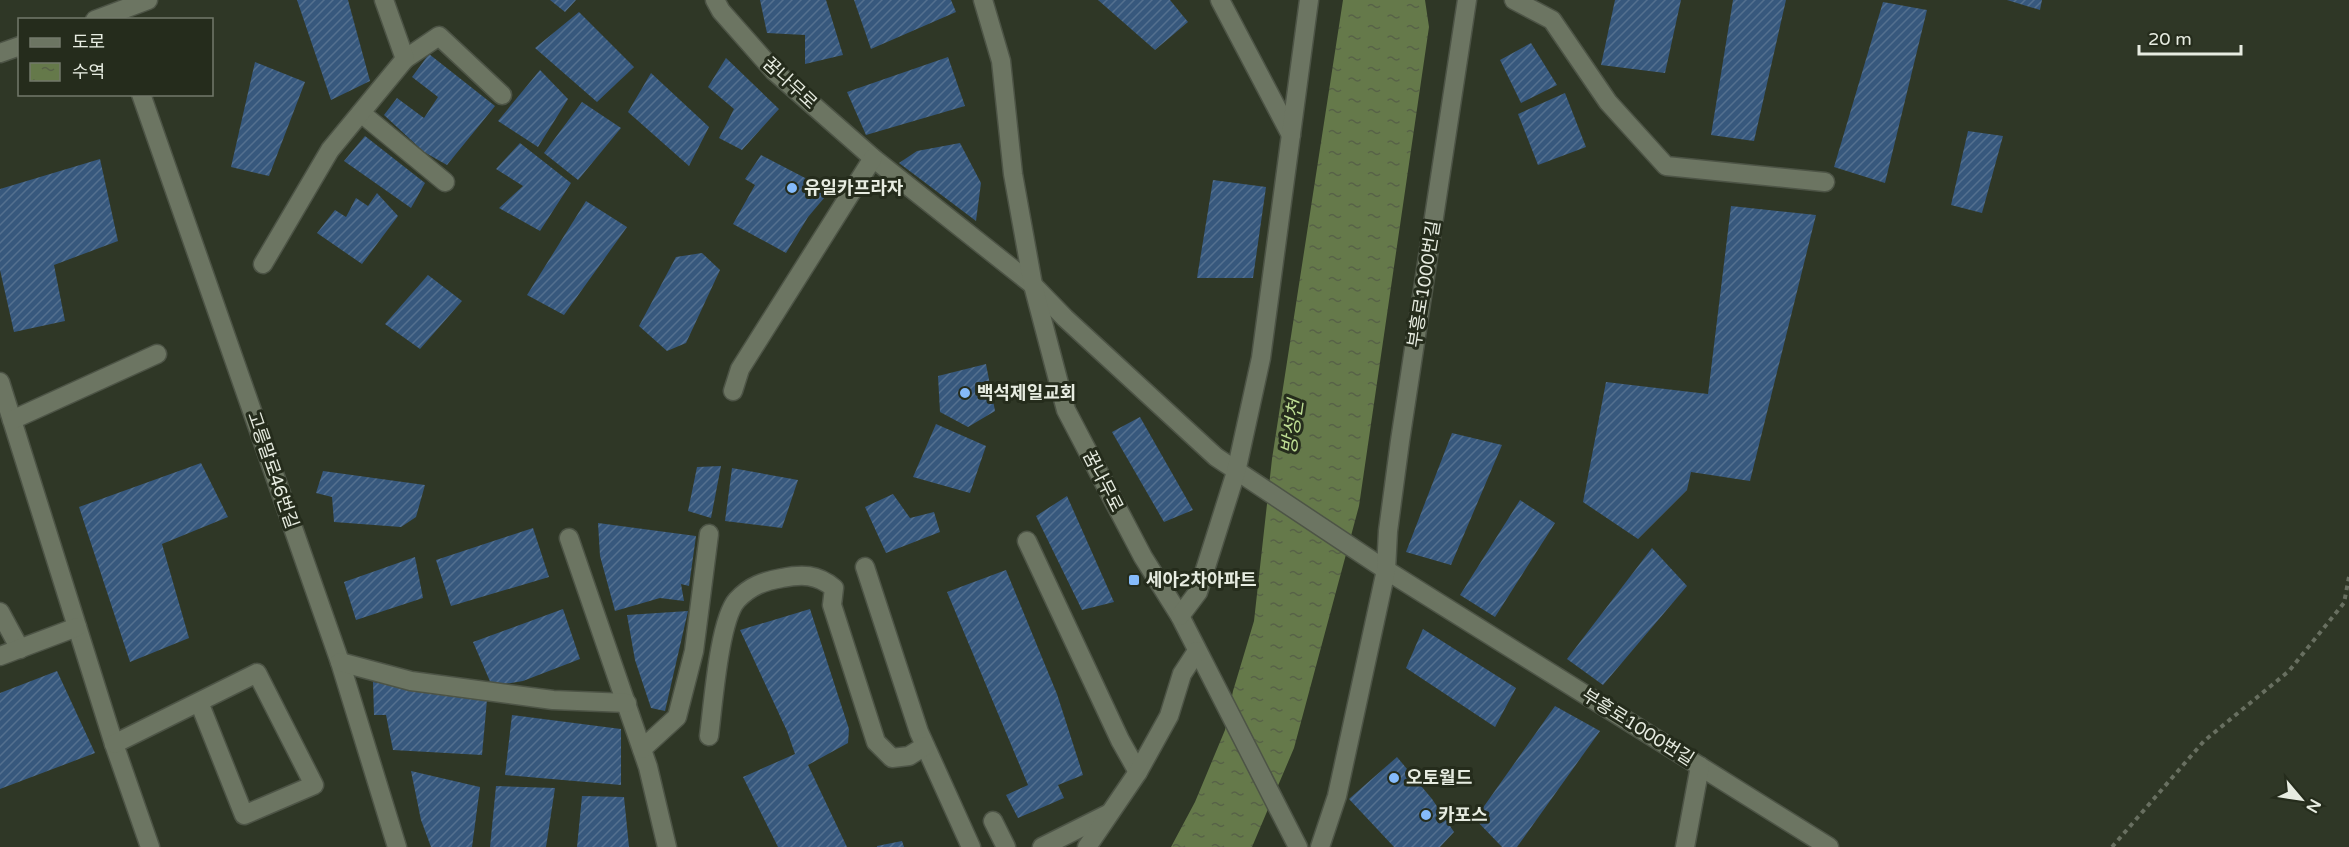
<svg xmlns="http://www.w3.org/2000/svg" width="2349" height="847" viewBox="0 0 2349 847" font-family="'Varela Round','Noto Sans KR',sans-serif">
  <defs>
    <pattern id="water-ripples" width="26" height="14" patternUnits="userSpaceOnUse" patternTransform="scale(1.5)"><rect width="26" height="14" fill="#65794a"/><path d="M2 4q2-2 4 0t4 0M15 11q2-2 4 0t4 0" fill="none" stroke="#576247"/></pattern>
    <pattern id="building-hatch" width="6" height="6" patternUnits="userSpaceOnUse" patternTransform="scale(1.5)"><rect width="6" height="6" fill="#37587d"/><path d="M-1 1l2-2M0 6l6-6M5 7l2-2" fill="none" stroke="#54708f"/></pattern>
  </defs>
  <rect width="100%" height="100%" fill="#2f3726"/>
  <path fill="url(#water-ripples)" d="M1343,0H1425L1429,27L1359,506L1294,748L1252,847H1171L1195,802L1225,730L1233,691L1254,621L1272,459Z"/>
  <g fill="url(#building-hatch)">
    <path d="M297,0H348L370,81L331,100Z"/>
    <path d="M550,0H576L565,12Z"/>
    <path d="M760,0H826L843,55L805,64V35L767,33Z"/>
    <path d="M854,0H951L956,12L871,49Z"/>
    <path d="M1098,0H1170L1188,22L1155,50Z"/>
    <path d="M1615,0H1681L1665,73L1601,65Z"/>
    <path d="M1733,0H1786L1754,141L1711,135Z"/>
    <path d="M2007,0H2042L2040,10Z"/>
    <path d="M1883,2L1927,10L1885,183L1834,167Z"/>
    <path d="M579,12L634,67L597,102L535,48Z"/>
    <path d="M1531,43L1557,85L1521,103L1500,60Z"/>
    <path d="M429,54L495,106L447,165L424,152L384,115L397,98L424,118L438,97L412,77Z"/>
    <path d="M948,57L965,106L866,135L847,92Z"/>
    <path d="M726,58L779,109L742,150L719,138L734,109L708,87Z"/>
    <path d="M255,62L305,82L269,176L231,167Z"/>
    <path d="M540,70L568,99L538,147L498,121Z"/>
    <path d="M651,73L709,127L689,166L628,112Z"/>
    <path d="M1565,93L1586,147L1538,165L1518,114Z"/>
    <path d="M582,102L621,128L578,180L544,153Z"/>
    <path d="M1968,131L2003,136L1982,213L1951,205Z"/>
    <path d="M365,136L425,183L411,208L344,161Z"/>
    <path d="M520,143L571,183L540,231L499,208L523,186L496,169Z"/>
    <path d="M960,143L981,183L976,221L899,163L917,151Z"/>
    <path d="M761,155L830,191L808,217L786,253L733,224L755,185L745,179Z"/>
    <path d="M100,159L118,241L54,265L65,321L14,332L0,270V189Z"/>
    <path d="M1213,180L1266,187L1253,278H1197Z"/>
    <path d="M377,193L398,216L362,264L317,233L335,210L346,217L356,198L368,206Z"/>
    <path d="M586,201L627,227L564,315L527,295Z"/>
    <path d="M1731,206L1816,215L1750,481L1691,472L1687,490L1638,539L1583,502L1606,382L1708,394Z"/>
    <path d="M702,253L720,270L686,343L667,351L639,326L676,257Z"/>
    <path d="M428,275L462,301L420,349L385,324Z"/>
    <path d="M986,364L995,411L968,427L940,412L938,376Z"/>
    <path d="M1140,417L1193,510L1164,522L1112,432Z"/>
    <path d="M936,424L986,446L970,493L913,477Z"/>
    <path d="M1452,433L1502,445L1451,565L1406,552Z"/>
    <path d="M201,463L228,517L162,544L189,638L130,662L79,507Z"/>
    <path d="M721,466L711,518L688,511L697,467Z"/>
    <path d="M732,468L798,480L782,528L725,521Z"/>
    <path d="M323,471L425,485L416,517L401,527L334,522L332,497L316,493Z"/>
    <path d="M893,494L910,518L934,512L940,532L886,553L865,507Z"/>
    <path d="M1067,496L1114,602L1082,610L1036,516Z"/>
    <path d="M1520,500L1555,523L1495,617L1460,595Z"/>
    <path d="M598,523L696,536L689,586L681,584L684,601L660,598L615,611L600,556Z"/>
    <path d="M533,528L549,577L451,606L436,560Z"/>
    <path d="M1652,548L1687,586L1603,685L1567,659Z"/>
    <path d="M415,557L423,598L356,620L344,582Z"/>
    <path d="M1006,570L1057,694L1083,775L1058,785L1064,798L1018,818L1006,795L1028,785L947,592Z"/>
    <path d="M563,609L580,659L523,681L492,686L473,642Z"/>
    <path d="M810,609L849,729L848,743L808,765L847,847H778L743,777L795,754L787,731L740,630Z"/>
    <path d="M688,611L665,711L651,708L635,660L627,615Z"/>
    <path d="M1423,629L1516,688L1495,727L1406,668Z"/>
    <path d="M57,671L95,753L0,789V693Z"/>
    <path d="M373,682L487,700L482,755L393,750L386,715H374Z"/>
    <path d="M1555,706L1600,731L1517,847H1502L1475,819Z"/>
    <path d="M512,715L621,729V785L505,775Z"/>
    <path d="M1397,757L1432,799L1454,832L1440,847H1394L1349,799Z"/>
    <path d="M411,771L480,787L472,847H431L421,820Z"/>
    <path d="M496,786L555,788L546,847H490Z"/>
    <path d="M582,796L624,797L629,847H577Z"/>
    <path d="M902,841L904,847H877V846Z"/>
  </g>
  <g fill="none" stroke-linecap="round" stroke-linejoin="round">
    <g stroke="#4d5446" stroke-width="21">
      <g id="minor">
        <path d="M715,0L721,11L774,71L873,158L1033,285L1065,318L1216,457L1386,570L1829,847"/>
        <path d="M983,0L1001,61L1013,174L1033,285L1066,410L1143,557L1180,616L1298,847"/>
        <path d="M1220,0L1291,135"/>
        <path d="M1514,0L1552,20L1608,102L1666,166L1825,182"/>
        <path d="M95,20L148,0"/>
        <path d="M0,53L20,46"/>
        <path d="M405,59L439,36L502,95"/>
        <path d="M141,94L340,662L397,847"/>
        <path d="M361,113L445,182"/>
        <path d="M263,264L330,150L405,59L384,0"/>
        <path d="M0,382L114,744L150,847"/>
        <path d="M733,391L740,369L873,158"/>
        <path d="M12,420L157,354"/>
        <path d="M569,538L648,767L667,847"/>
        <path d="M1027,541L1120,740L1138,772"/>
        <path d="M865,567L919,732L971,847"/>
        <path d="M0,612L20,649"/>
        <path d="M1180,616L1198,592L1236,472L1261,358L1309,0"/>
        <path d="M0,656L77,627"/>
        <path d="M340,662L411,681L553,700L627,703"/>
        <path d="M709,736C713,706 719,620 737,600C750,586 764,581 782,578C802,574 817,574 834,588L832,605L876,742L892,758L909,756L925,746"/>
        <path d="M114,744L257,673L314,785L244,815L199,702"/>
        <path d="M642,749L677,717L694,651L709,534"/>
        <path d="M993,821L1006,847"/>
        <path d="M1042,847L1108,814"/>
        <path d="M1087,847L1138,772L1169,716L1182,674L1197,651"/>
        <path d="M1320,847L1337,796L1386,570L1388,531L1400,441L1467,0"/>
        <path d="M1685,847L1700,766"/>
      </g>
    </g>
    <path stroke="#686f60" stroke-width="4" stroke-dasharray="4.5 4.5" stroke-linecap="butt" d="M2112,847L2204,741L2289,671L2344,603L2349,577"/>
    <use href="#minor" stroke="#6c7562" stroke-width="18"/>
  </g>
  <g fill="#85bbfb" stroke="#252c1c" stroke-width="2">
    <circle cx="792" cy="188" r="6"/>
    <circle cx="965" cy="393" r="6"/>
    <rect x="1128" y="574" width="12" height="12" rx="3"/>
    <circle cx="1394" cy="778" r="6"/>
    <circle cx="1426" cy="815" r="6"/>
  </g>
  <g text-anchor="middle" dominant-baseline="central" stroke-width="6" stroke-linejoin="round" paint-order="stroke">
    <g font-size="18" fill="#e7ece1" stroke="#252c1c">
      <text transform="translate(790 83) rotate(43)">꿈나무로</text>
      <text transform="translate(1424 284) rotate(-81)">부흥로1000번길</text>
      <text transform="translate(273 470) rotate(71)">고릉말로46번길</text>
      <text transform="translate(1103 481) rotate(63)">꿈나무로</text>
      <text transform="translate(1638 727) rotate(32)">부흥로1000번길</text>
    </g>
    <g font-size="18" font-weight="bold" fill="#e7ece1" stroke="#252c1c" text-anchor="start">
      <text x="804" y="188">유일카프라자</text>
      <text x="977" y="393">백석제일교회</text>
      <text x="1146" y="580">세아2차아파트</text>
      <text x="1406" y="778">오토월드</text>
      <text x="1438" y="815">카포스</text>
    </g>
    <g font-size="20" font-style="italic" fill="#bddc93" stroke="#252c1c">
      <text transform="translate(1293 427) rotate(-82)">방성천</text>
    </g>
  </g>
  <rect x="18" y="18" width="195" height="78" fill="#252c1c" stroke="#73796b" stroke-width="1.5"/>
  <rect x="30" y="38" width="30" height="9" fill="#6c7562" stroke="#73796b" stroke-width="1.5"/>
  <text x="72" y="48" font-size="18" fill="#e7ece1">도로</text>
  <rect x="30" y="63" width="30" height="18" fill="url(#water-ripples)" stroke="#73796b" stroke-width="1.5"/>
  <text x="72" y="78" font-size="18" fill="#e7ece1">수역</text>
  <g transform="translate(2301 799) rotate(119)" stroke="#252c1c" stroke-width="4.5" paint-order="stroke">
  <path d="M0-4.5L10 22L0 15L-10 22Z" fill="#e7ece1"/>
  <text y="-9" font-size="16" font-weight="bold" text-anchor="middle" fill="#e7ece1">N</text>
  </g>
  <path d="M2139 45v9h102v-9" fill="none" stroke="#e7ece1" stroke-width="3"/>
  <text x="2148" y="45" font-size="18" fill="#e7ece1" stroke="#252c1c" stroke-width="4.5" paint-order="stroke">20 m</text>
</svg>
